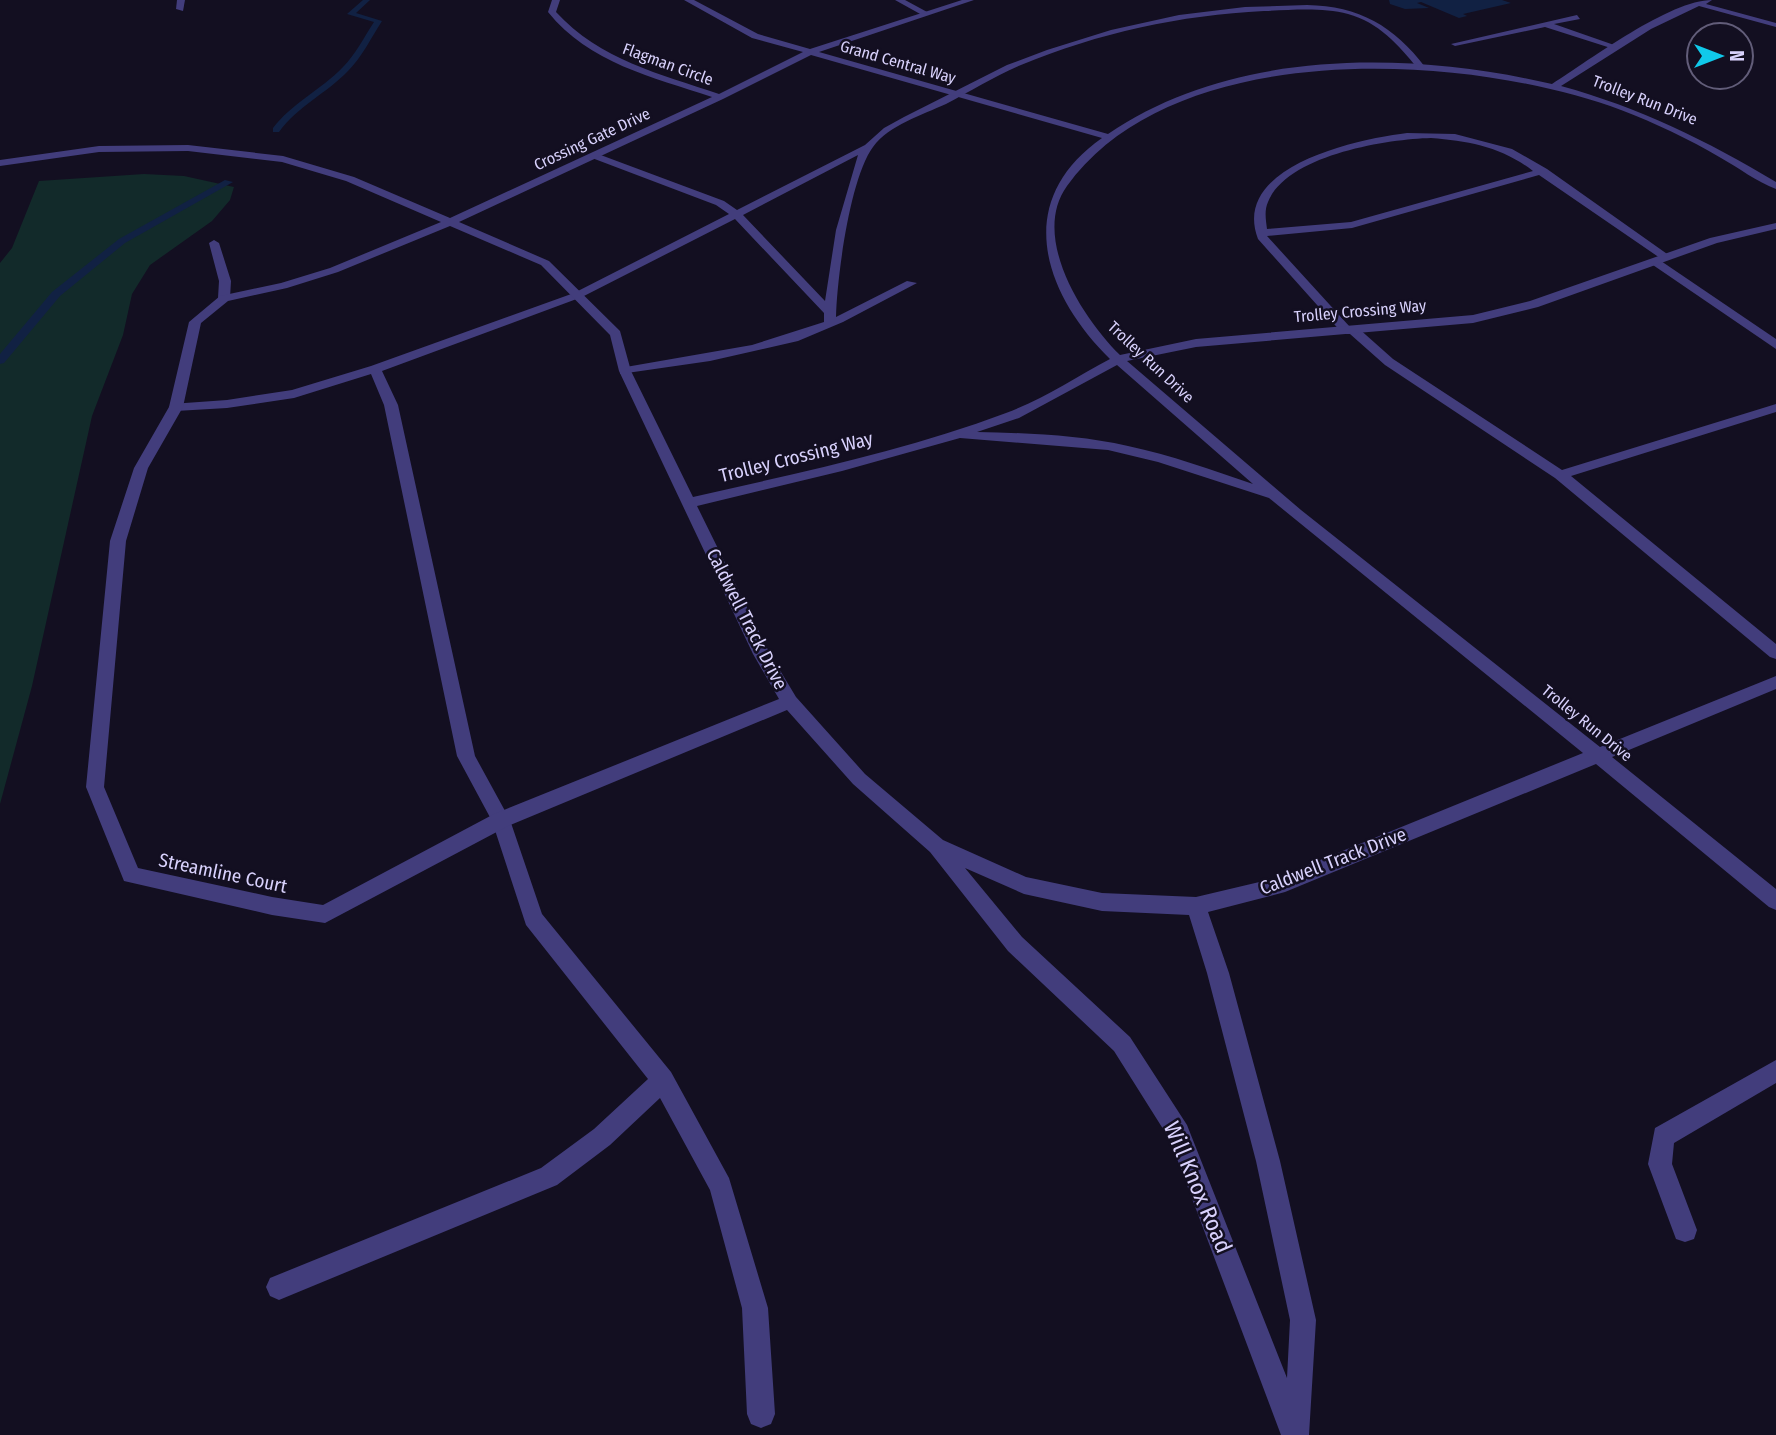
<svg xmlns="http://www.w3.org/2000/svg" width="1776" height="1435" viewBox="0 0 1776 1435" font-family="'Fira Sans Condensed',sans-serif">
  <rect width="100%" height="100%" fill="#130f21"/>
  <path fill="#122a2a" d="M144,174L184,176L234,187L230,200L212,221L150,265L132,294L123,335L92,416L32,686L0,804V263L12,248L39,181Z"/>
  <path fill="#112143" d="M1389,0H1502L1511,3L1463,14L1467,16L1459,18L1421,2L1417,3L1429,8L1405,9L1390,4Z"/>
  <g fill="none" stroke-linecap="round" stroke-linejoin="round">
    <g fill="#112143" fill-rule="evenodd">
      <path d="M363,0H370L356,13L382,21C371,38 362,57 348,71C327,93 298,106 279,132H273V128C292,103 321,90 343,67C356,54 364,37 374,22L347,14Z"/>
      <path d="M225,180L233,182L125,243L60,296L4,363L0,364V354L52,292L119,239Z"/>
    </g>
    <g fill="#423d7c" fill-rule="evenodd">
      <path d="M895,0H905L929,13L922,15Z"/>
      <path d="M1307,5C1359,6 1394,26 1425,67L1418,69C1399,45 1378,22 1348,14C1322,7 1291,10 1264,11C1181,15 1098,33 1021,65C995,76 971,91 946,104C922,115 889,125 873,147C850,178 837,277 836,317L907,281L917,283L843,322L798,341L710,361L620,374V368L752,345L824,322V313L735,219L582,297L382,371L398,405L475,756L510,820L542,914L671,1072L729,1178L768,1308L775,1414L771,1424L761,1428L751,1424L747,1414L742,1308L710,1190L660,1098L610,1145L557,1185L279,1300L270,1296L266,1287L270,1278L541,1168L594,1129L648,1079L526,925L492,821L457,756L384,405L371,374L294,398L227,408L176,411L169,407L171,404L227,400L292,390L371,366L574,293L729,214L716,205L592,158V154H598L724,201L737,210L865,145L884,128L904,117L1007,65L1047,50L1111,30L1179,15L1245,7ZM858,155L836,230L825,301L743,215Z"/>
      <path d="M1577,15L1580,19L1554,24L1617,46V50L1545,27L1455,46L1451,44Z"/>
      <path d="M1407,133L1455,134L1512,149L1547,169L1670,256L1660,258L1539,175L1352,228L1267,236L1350,327H1357L1393,359L1562,470L1776,404V412L1571,476L1776,644V659L1770,657L1555,478L1385,365L1350,334H1343L1258,239C1230,166 1358,139 1407,133ZM1431,138C1469,141 1502,147 1533,171L1351,222L1267,229C1266,220 1264,211 1268,202C1287,155 1387,139 1431,138Z"/>
      <path d="M214,240L219,243L231,281L230,298L224,302L218,298L219,281L209,243Z"/>
      <path d="M1650,259H1658L1776,339V349L1650,263Z"/>
      <path d="M1776,1060V1083L1674,1143L1672,1164L1697,1230L1694,1239L1685,1242L1676,1239L1648,1164L1655,1128Z"/>
    </g>
    <g fill="#423d7c" fill-rule="evenodd">
      <path d="M177,0H185L183,11L176,9Z"/>
      <path d="M552,0H560L556,12C600,60 660,74 719,94L803,52L752,38L684,0H694L758,34L810,49L962,0H974L819,52L1108,134C1233,48 1410,51 1552,84C1591,59 1670,0 1712,0L1706,4L1776,23V27L1699,6L1651,29L1561,86C1638,107 1708,141 1776,182V189C1757,182 1739,168 1721,158C1689,139 1655,123 1621,110C1468,53 1175,36 1067,186C1030,237 1083,319 1120,355L1196,339L1473,315L1530,301L1710,238L1776,223V229L1717,243L1538,307L1473,323L1196,347L1127,361L1301,510L1600,747L1776,676V689L1612,757L1776,889V910L1769,907L1596,764L1285,892L1208,912L1229,973L1280,1161L1316,1320L1309,1435H1281L1170,1140L1114,1051L1008,951L930,852L853,784L787,710L508,826L325,923L272,915L124,881L86,787L110,541L134,468L169,407L189,322L220,296L281,283L330,268L441,222L346,181L282,162L188,151L99,152L0,166V160L99,146L188,145L283,156L354,177L450,218L712,97C652,77 589,63 548,12ZM811,55L1102,138C1012,201 1043,293 1110,359C1076,377 1042,400 1006,413C905,451 798,473 693,497L631,371L620,331L549,261L459,222L723,99ZM450,226L541,265L610,335L619,371L753,654L779,699L494,814L323,905L272,897L138,868L104,787L126,541L148,468L183,407L201,323L228,301L287,288L338,272ZM1117,365L1253,484C1212,470 1171,455 1128,446C1079,435 1027,433 977,432L1019,418ZM960,438L1108,450L1158,462L1269,498L1583,753L1276,878L1196,897L1102,893L1026,877L943,840L865,774L796,697L769,652L697,506L842,471ZM965,868L1024,894L1102,911L1189,915L1207,973L1256,1161L1290,1320L1287,1378L1187,1125L1130,1037L1022,937Z"/>
    </g>
  </g>
  <g text-anchor="middle" dominant-baseline="central" stroke-width="5" stroke-linejoin="round" paint-order="stroke">
    <g font-size="16" fill="#d8d1fc" stroke="#130f21">
      <text transform="translate(898 62) rotate(16)">Grand Central Way</text>
      <text transform="translate(668 64) rotate(20)">Flagman Circle</text>
      <text transform="translate(1645 100) rotate(21)">Trolley Run Drive</text>
      <text transform="translate(592 139) rotate(-25)">Crossing Gate Drive</text>
      <text transform="translate(1360 311) rotate(-5)">Trolley Crossing Way</text>
      <text transform="translate(1151 362) rotate(43)">Trolley Run Drive</text>
      <text transform="translate(1587 723) rotate(39)">Trolley Run Drive</text>
    </g>
    <g font-size="19" fill="#d8d1fc" stroke="#130f21">
      <text transform="translate(796 457) rotate(-14)">Trolley Crossing Way</text>
      <text transform="translate(747 619) rotate(63)">Caldwell Track Drive</text>
      <text transform="translate(1333 861) rotate(-21)">Caldwell Track Drive</text>
      <text transform="translate(223 873) rotate(12)">Streamline Court</text>
    </g>
    <g font-size="23" fill="#d8d1fc" stroke="#130f21">
      <text transform="translate(1198 1187) rotate(67)">Will Knox Road</text>
    </g>
  </g>
  <g transform="translate(1720 56) rotate(90)"><circle r="33" fill="#130f21" stroke="#625d79" stroke-width="2"/>
  <path d="M0-5L12 26L0 18L-12 26Z" fill="#10c9ea"/>
  <text y="-10" font-size="19" font-weight="bold" text-anchor="middle" fill="#d8d1fc">N</text>
  </g>
</svg>
